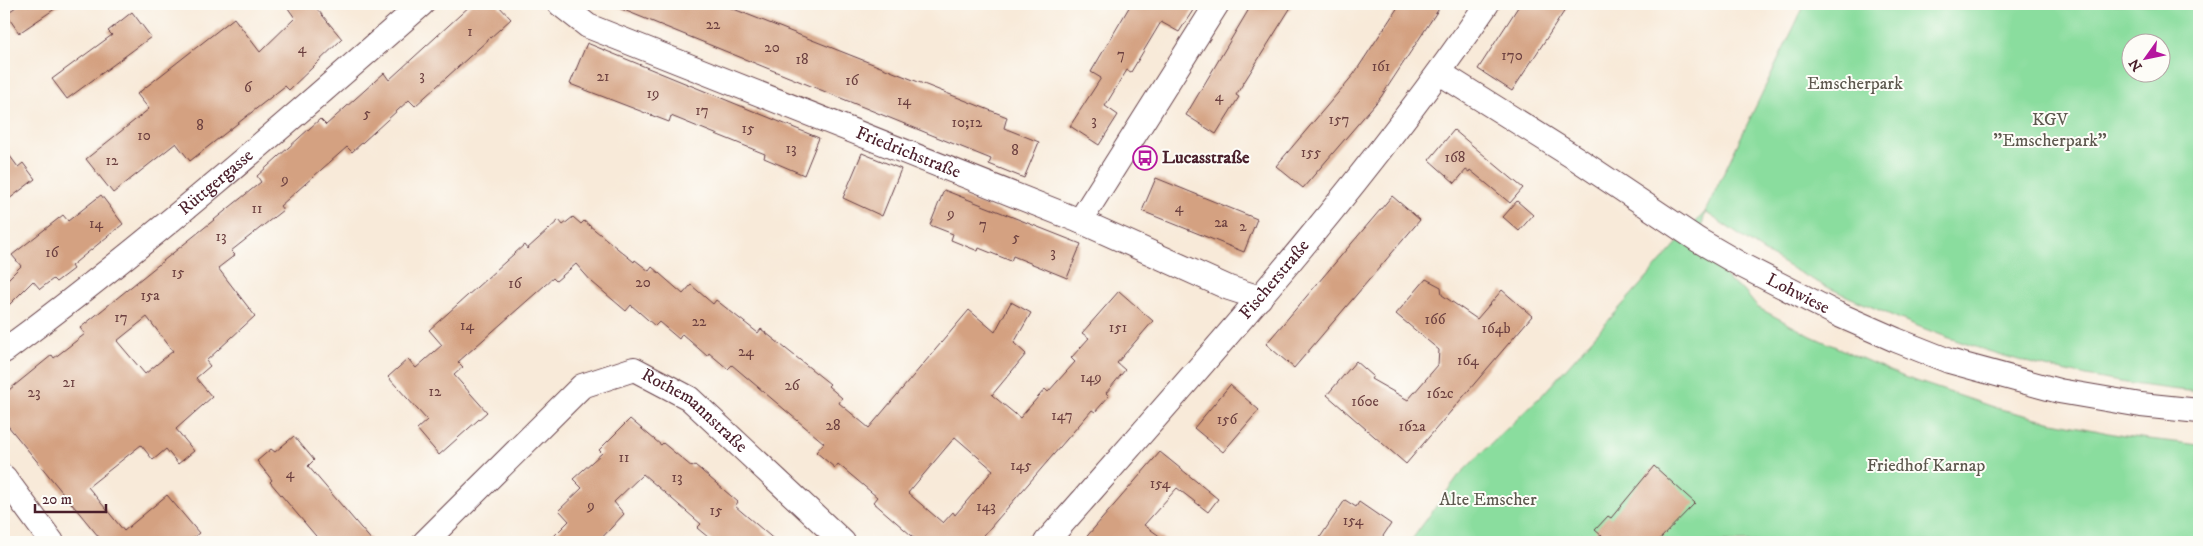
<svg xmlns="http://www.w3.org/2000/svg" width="2203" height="546" viewBox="0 0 2203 546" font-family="'IM FELL DW Pica',serif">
  <rect width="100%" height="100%" fill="#fdfcf7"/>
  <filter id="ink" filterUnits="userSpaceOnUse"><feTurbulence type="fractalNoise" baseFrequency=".02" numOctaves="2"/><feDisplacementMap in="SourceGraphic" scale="10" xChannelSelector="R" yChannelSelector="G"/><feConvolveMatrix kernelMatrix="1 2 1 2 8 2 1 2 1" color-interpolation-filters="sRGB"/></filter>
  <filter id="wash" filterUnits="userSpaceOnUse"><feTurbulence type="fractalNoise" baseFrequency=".0096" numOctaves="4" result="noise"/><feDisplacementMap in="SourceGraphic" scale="20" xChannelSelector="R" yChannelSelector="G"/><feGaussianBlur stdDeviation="1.12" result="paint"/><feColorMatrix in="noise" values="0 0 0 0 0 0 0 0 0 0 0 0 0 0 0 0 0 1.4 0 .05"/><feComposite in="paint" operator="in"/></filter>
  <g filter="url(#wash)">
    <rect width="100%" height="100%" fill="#f8ead9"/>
    <path fill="#8add9e" stroke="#6a7e64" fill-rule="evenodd" d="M1805,4H2199V392C2082,381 1987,357 1879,310C1846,296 1812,281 1781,262C1755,247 1730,228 1705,212L1699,240L1729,281L1745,292L1757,307L1811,336L1904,377L1996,408L2053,422L2124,436L2199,445V542H1410L1459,475L1544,393L1705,212ZM2130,42H2160V72H2130Z"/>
    <g id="blocks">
      <g fill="#d4a181" fill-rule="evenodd">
        <path d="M20,4H62L19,33L6,14Z"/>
        <path d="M285,4H313L342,39L289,90L285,86L190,161L176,143L113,193L86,159L149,109L137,94L234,18L260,52L295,18Z"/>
        <path d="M472,4H497L511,19L415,106L409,100L352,152L347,147L280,206L283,210L231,251L235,255L218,268L255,316L206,361L210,366L196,378L212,397L176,429L194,451L178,464L166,449L153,460L141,445L88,487L124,531L167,495L199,533L188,542H103L4,421V394L52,355L54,358L85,334L80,328L261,182L257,176L320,119L326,125L384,73L389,80ZM147,317L173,351L145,374L117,341Z"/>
        <path d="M609,4H721L1007,117L1004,128L1039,142L1024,178L989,164L991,159Z"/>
        <path d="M1131,4H1197L1179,32L1161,22L1131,72L1127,70L1105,106L1118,115L1099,145L1070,126L1101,78L1091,72Z"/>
        <path d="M1252,4H1293L1236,95L1239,97L1216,134L1186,115Z"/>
        <path d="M1400,4H1442L1381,97L1303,188L1276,166L1354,74Z"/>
        <path d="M1520,4H1569L1512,91L1478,69Z"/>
        <path d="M132,12L151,37L67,99L52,79L112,35L108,31Z"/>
        <path d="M587,43L819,138L804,175L764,158L765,154L671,116L669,122L570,84Z"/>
        <path d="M1454,130L1523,188L1510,203L1470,170L1469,172L1466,170L1455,183L1429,160Z"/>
        <path d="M4,148L18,167L23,163L35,179L4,203Z"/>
        <path d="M862,153L901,169L882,216L843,198Z"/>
        <path d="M1156,178L1257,219L1244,252L1142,211Z"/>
        <path d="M944,190L1081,244L1067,278L1013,256L1011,261L979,248L978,251L951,240L953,234L930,225Z"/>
        <path d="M101,195L123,224L71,266L73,269L56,282L53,279L40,289L33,281L4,310V283L21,266L12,255L63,215L68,221Z"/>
        <path d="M1392,196L1420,220L1294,368L1266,344Z"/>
        <path d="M1517,201L1533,215L1519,231L1503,217Z"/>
        <path d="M573,217L581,224L584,221L634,262L635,260L649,271L652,267L683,294L691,285L713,304L716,300L758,333L761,329L830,384L828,386L842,398L839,403L869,428L969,310L995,332L1011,302L1031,313L1014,343L1026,354L992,395L1020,418L1045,389L1048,392L1075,362L1071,358L1089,338L1082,333L1119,291L1153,321L1117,363L1125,370L1106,393L1109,396L1095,412L1092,410L978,542H919L873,502L877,497L838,464L835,468L816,452L824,443L732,365L728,369L709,353L707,356L682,334L679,339L659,322L655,326L631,305L626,311L592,282L576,264L556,281L553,278L458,362L463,367L454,375L487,412L439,455L417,429L427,420L388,377L408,359L416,368L442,345L429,330L524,245L527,249L559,220L563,225ZM955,437L993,470L955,515L953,512L943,523L908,493Z"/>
        <path d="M1426,279L1441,287L1442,295L1477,319L1502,290L1532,316L1406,464L1327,395L1356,361L1373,376L1371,379L1408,400L1438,365L1439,350L1396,314Z"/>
        <path d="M1230,385L1259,410L1223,452L1194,428Z"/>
        <path d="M630,419L661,445L663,443L692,467L695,465L738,502L735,506L777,542H714L697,528L701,524L643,474L614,502L624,514L598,542H548L569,521L559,510L582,488L573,479L602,453L599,450Z"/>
        <path d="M294,436L314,460L308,466L373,542H321L270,482L272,480L257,461L271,449L275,452Z"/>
        <path d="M1160,452L1218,499L1208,512L1177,488L1144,525L1168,542H1082Z"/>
        <path d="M1654,466L1695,503L1657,542H1609L1595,530L1608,516L1611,518Z"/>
        <path d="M1345,500L1356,507L1359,502L1391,524L1379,542H1317Z"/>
      </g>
    </g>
  </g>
  <g filter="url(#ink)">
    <use href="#blocks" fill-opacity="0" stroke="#643d45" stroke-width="1"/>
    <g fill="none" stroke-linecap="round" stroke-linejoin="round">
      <g stroke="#643d45" stroke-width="26">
        <g id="minor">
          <path id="s1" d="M560,4L588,26L1080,221L1229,288L1260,298"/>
          <path id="s2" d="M1440,73L1577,159L1698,240L1743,266L1837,314L1896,340L1949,361L2059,391L2141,405L2199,411"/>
          <path d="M1080,221L1217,4"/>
          <path id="s3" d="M4,351C150,243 286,124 422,4"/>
          <path d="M4,477L52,542"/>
          <path id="s4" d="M425,542L582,386L634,369L689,398L843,542"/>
          <path id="s5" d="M1046,542C1198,369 1357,195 1487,4"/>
        </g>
      </g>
      <use href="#minor" stroke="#fff" stroke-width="24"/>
    </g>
  </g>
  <defs>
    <g id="bus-ring" transform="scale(1.25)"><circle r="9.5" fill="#fdfcf7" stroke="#b5179e" stroke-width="1.5"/><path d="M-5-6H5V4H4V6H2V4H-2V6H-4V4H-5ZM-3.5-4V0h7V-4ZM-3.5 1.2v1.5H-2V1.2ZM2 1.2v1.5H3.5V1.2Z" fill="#b5179e"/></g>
  </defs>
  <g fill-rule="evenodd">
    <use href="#bus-ring" x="1145" y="158"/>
  </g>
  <g text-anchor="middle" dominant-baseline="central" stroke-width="4" stroke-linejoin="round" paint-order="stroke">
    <g font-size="15" fill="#6c4040">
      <text x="713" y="24">22</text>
      <text x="470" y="31">1</text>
      <text x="772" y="47">20</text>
      <text x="302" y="48">4</text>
      <text x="1121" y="54">7</text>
      <text x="1512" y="55">170</text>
      <text x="802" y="59">18</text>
      <text x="1381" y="66">161</text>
      <text x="422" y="75">3</text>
      <text x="603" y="76">21</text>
      <text x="852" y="80">16</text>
      <text x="248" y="87">6</text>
      <text x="653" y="93">19</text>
      <text x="1219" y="96">4</text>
      <text x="904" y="100">14</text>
      <text x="702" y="110">17</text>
      <text x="367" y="113">5</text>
      <text x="1339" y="119">157</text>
      <text x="1094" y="120">3</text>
      <text x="967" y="122">10;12</text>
      <text x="200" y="125">8</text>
      <text x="748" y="128">15</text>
      <text x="144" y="135">10</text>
      <text x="791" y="148">13</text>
      <text x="1015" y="150">8</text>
      <text x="1311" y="152">155</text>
      <text x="1455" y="157">168</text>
      <text x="112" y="160">12</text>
      <text x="285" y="179">9</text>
      <text x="1179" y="207">4</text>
      <text x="257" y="208">11</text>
      <text x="951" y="213">9</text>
      <text x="1221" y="222">2a</text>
      <text x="96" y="223">14</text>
      <text x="983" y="224">7</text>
      <text x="1243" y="226">2</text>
      <text x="221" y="236">13</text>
      <text x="1016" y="237">5</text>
      <text x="52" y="252">16</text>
      <text x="1053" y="252">3</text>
      <text x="178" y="272">15</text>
      <text x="643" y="282">20</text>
      <text x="515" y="283">16</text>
      <text x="150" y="295">15a</text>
      <text x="121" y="317">17</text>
      <text x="1435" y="319">166</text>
      <text x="699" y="321">22</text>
      <text x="467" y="325">14</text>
      <text x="1118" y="327">151</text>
      <text x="1496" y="328">164b</text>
      <text x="746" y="351">24</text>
      <text x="1468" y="360">164</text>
      <text x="1091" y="377">149</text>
      <text x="69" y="382">21</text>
      <text x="792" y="385">26</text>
      <text x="435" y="391">12</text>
      <text x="34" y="392">23</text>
      <text x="1440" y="393">162c</text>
      <text x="1365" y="401">160e</text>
      <text x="1062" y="415">147</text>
      <text x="1227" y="419">156</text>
      <text x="833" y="425">28</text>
      <text x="1412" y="426">162a</text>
      <text x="624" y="457">11</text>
      <text x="1021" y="465">145</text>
      <text x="290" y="473">4</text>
      <text x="677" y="477">13</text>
      <text x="1160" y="483">154</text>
      <text x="591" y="505">9</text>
      <text x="986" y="506">143</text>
      <text x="716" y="510">15</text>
      <text x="1353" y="520">154</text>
    </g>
    <g font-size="18" fill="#5d584e" stroke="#fdfcf7">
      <text x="1855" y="84">Emscherpark</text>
      <text x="2050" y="120">KGV<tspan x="2050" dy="21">"Emscherpark"</tspan></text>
      <text x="1926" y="466">Friedhof Karnap</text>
      <text x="1488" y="500">Alte Emscher</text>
    </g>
    <g font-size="18" fill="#4a1f2b" stroke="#fdfcf7">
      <text stroke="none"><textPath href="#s1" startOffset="380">Friedrichstraße</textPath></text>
      <text stroke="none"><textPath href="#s3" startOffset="271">Rüttgergasse</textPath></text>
      <text stroke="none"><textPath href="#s5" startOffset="348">Fischerstraße</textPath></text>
      <text stroke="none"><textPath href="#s2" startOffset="421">Lohwiese</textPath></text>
      <text stroke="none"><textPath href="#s4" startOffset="350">Rothemannstraße</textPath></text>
    </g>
    <g font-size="18" font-weight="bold" fill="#4a1f2b" stroke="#fdfcf7" text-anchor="start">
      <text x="1162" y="158">Lucasstraße</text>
    </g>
  </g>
  <rect width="2203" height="546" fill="none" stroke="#fdfcf7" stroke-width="20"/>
  <g transform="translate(2146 58) rotate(237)"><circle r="24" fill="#fdfcf7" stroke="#b5a4a5"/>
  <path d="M0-4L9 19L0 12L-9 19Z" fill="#b5179e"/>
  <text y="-8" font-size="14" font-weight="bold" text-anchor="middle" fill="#4a1f2b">N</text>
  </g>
  <path d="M35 504v8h71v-8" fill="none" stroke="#4a1f2b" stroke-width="2.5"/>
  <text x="42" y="504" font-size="15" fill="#4a1f2b" stroke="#fdfcf7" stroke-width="4" paint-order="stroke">20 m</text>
</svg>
